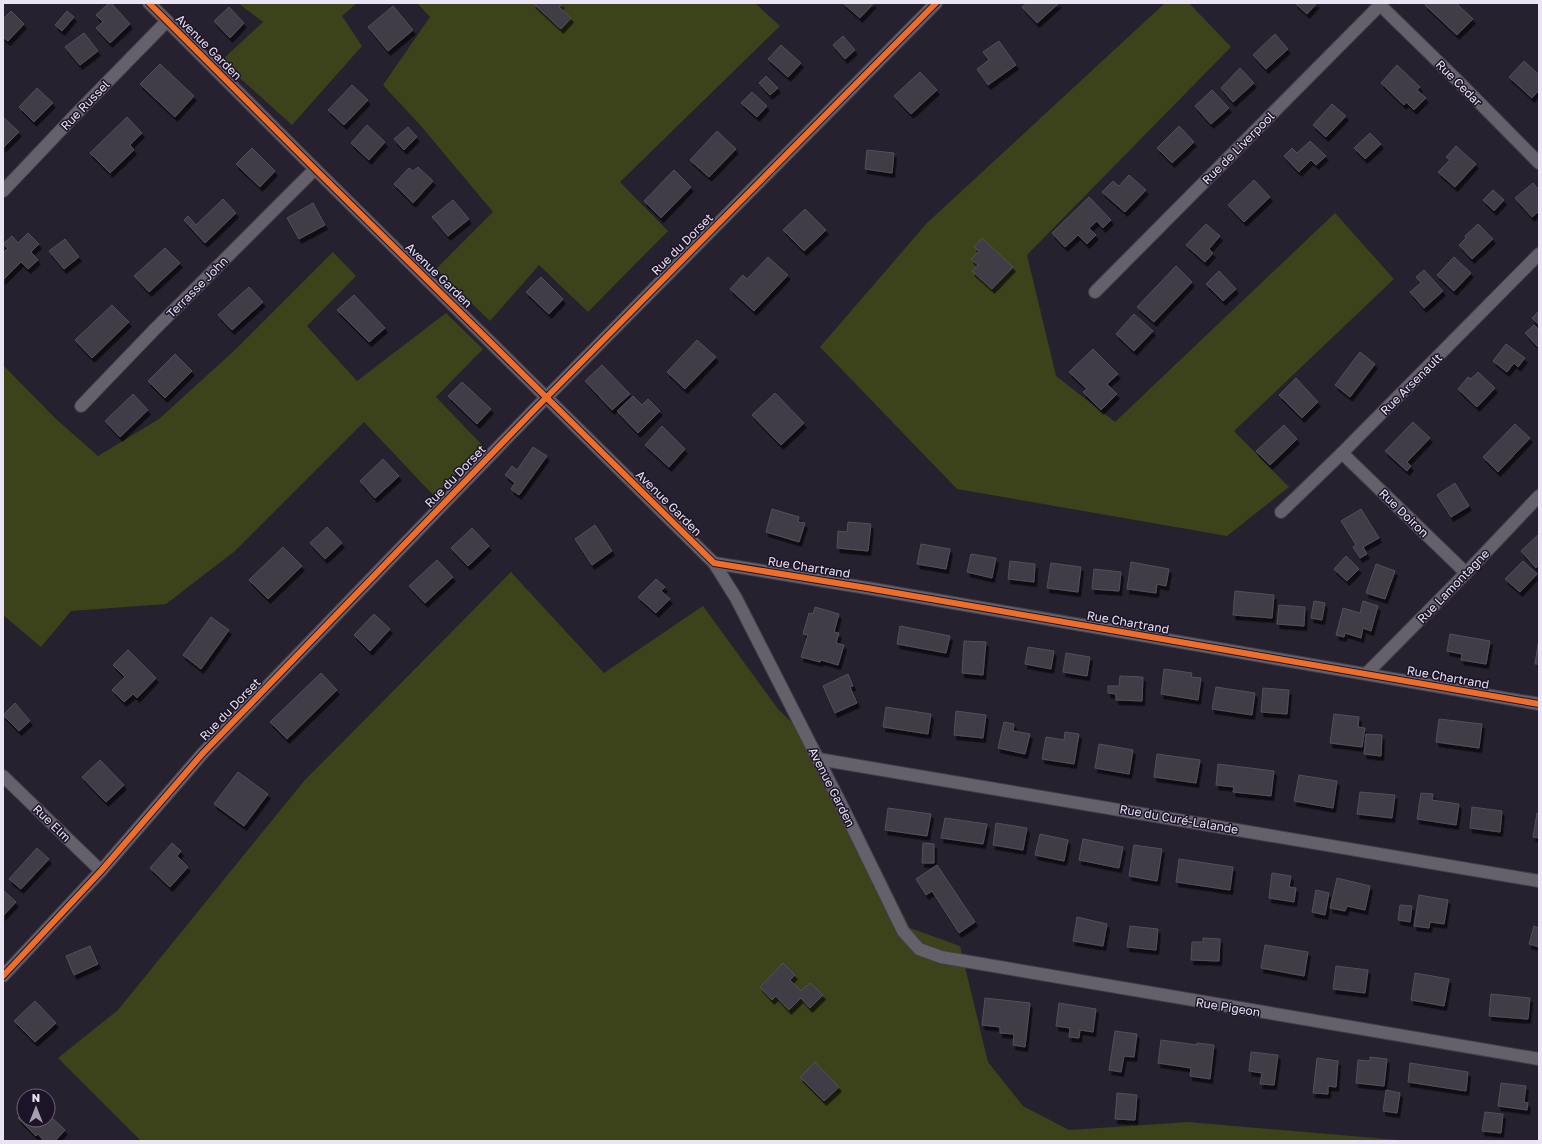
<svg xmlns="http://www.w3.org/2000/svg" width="1542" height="1144" viewBox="0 0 1542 1144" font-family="'Golos Text',sans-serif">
  <defs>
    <filter id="shadow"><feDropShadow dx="2.5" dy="4.5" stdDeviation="0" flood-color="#0009"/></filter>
  </defs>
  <rect width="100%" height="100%" fill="#26212e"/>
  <g fill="#3c4219">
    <path d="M238,3H357L342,16L362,46L292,125L221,61L263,22Z"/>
    <path d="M417,3H755L780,26L620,182L668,231L588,312L539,265L490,321L436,269L493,212L421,126L383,85L430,17Z"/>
    <path d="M1165,3H1189L1231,47L1027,255L1056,376L1115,422L1335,213L1394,279L1234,431L1289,487L1227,536L957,489L820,347L927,223Z"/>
    <path d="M333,252L356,276L307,326L357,381L446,313L483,349L436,397L484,447L434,496L364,422L235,551L166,604L71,611L41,647L3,615V365L56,419L98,456L159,419L236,349Z"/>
    <path d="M511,572L604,673L703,606L778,709L823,753L910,928L960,946L988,1062L1023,1106L1069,1130L1188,1122L1410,1141H141L58,1058L118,1010L304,781Z"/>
  </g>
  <g fill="#403c46" stroke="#534f5a" filter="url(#shadow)">
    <path d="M109,3H111L130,24L110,43L96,28L103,22L96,15Z"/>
    <path d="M533,3H562L559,7L571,18L561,29Z"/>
    <path d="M843,3H874L860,18Z"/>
    <path d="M1027,3H1059L1037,23L1022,7Z"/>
    <path d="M1295,3H1317L1307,14Z"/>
    <path d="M1426,3H1456L1473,19L1457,35L1425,5Z"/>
    <path d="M393,6L413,30L388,51L368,27Z"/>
    <path d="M229,7L244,23L230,38L214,21Z"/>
    <path d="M11,11L24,24L8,41L3,37V19Z"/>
    <path d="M67,11L74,17L62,31L55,25Z"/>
    <path d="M84,33L98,51L80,65L65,47Z"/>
    <path d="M1275,34L1288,49L1266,69L1253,55Z"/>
    <path d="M843,36L855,50L845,59L833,45Z"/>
    <path d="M999,41L1016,65L988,85L977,69L989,60L983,52Z"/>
    <path d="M781,45L801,63L788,77L768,59Z"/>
    <path d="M1524,61L1539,75V90L1532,98L1509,77Z"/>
    <path d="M160,64L194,96L175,117L140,84Z"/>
    <path d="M1397,65L1420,87L1417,90L1426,98L1414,110L1406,102L1404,105L1381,83Z"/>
    <path d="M1240,68L1254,83L1233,102L1221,88Z"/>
    <path d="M920,72L937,90L911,114L894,96Z"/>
    <path d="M766,76L778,88L770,95L759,83Z"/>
    <path d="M352,85L368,100L344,125L328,110Z"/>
    <path d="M37,88L53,103L34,122L19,107Z"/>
    <path d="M1212,90L1229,108L1211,124L1195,106Z"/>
    <path d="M752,92L767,106L757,117L741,103Z"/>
    <path d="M1332,104L1346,116L1326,137L1313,125Z"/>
    <path d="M3,117L19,132L3,148Z"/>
    <path d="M127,117L142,133L130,145L134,150L110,173L90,153Z"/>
    <path d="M367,125L385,142L369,160L351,143Z"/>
    <path d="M1179,126L1194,142L1172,163L1157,148Z"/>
    <path d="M408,127L417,137L404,150L394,139Z"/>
    <path d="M717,131L736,149L709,177L690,160Z"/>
    <path d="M1370,133L1381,144L1365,159L1354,148Z"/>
    <path d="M1310,141L1326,156L1316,165L1311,160L1299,172L1284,156L1292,148L1297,153Z"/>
    <path d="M1456,146L1476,164L1455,187L1438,172L1450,160L1446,157Z"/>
    <path d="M252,148L275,171L260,187L236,164Z"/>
    <path d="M867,150L894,153L892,173L865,169Z"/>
    <path d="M418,167L433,181L413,203L394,184L409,168L413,171Z"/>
    <path d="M674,170L691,187L661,218L644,201Z"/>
    <path d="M1129,175L1146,190L1125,212L1102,192L1113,181L1119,186Z"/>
    <path d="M1254,180L1270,197L1244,222L1228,205Z"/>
    <path d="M1533,183L1539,190V211L1532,217L1515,198Z"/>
    <path d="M1493,190L1504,200L1494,211L1483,200Z"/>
    <path d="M1089,197L1111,220L1103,228L1097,221L1089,228L1096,235L1087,244L1078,235L1065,247L1052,233Z"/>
    <path d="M223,199L236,213L205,243L184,220L188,216L196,225Z"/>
    <path d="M453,200L469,219L448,236L432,217Z"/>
    <path d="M313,203L325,225L299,239L287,218Z"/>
    <path d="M805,209L826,230L804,251L783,230Z"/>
    <path d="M1206,224L1220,236L1209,249L1213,253L1205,262L1186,245Z"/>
    <path d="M1478,224L1493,239L1472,259L1459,245L1466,238L1465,236Z"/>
    <path d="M28,233L39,244L31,252L38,260L28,269L21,262L3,280V253L8,248L3,244L12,236L18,243Z"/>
    <path d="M982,238L1013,267L992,289L972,271L978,265L971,259L979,251L974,247Z"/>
    <path d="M65,239L79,257L64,269L49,251Z"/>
    <path d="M165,248L180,263L149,292L134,276Z"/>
    <path d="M768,257L788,275L754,311L730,289L743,275L747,279Z"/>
    <path d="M1454,257L1471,273L1454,291L1437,275Z"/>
    <path d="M1176,266L1192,282L1154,322L1137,307Z"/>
    <path d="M1424,270L1443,291L1424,308L1410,292L1421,283L1416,277Z"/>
    <path d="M1219,271L1236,289L1223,301L1206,284Z"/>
    <path d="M541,277L563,299L549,314L526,292Z"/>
    <path d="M249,287L263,302L232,330L218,315Z"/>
    <path d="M354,295L385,328L369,342L337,310Z"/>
    <path d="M112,305L129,322L92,358L75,340Z"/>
    <path d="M1539,311V325L1532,318Z"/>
    <path d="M1134,314L1153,331L1134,351L1116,334Z"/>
    <path d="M1534,325L1539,330V348L1525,333Z"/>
    <path d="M697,340L716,357L685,389L667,372Z"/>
    <path d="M1506,344L1525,358L1518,367L1514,363L1507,372L1493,361Z"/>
    <path d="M1093,349L1118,374L1107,384L1117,394L1101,410L1083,392L1087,389L1069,372Z"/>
    <path d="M1360,352L1375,364L1350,397L1335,385Z"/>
    <path d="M175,354L192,371L165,398L148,381Z"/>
    <path d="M602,365L630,394L612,410L585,381Z"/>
    <path d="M1478,372L1495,388L1477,407L1458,389L1468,377L1471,379Z"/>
    <path d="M1296,378L1318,402L1302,418L1279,395Z"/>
    <path d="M462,382L491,409L477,424L448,396Z"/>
    <path d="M775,393L804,423L781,445L752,415Z"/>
    <path d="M133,394L148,410L120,437L105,421Z"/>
    <path d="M633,396L642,405L648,399L660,411L638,433L617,411Z"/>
    <path d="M1413,422L1430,438L1407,462L1411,466L1407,471L1385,451Z"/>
    <path d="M1515,424L1530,438L1498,472L1483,457Z"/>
    <path d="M1284,425L1297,439L1270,465L1256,451Z"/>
    <path d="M662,426L685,449L669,467L645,445Z"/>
    <path d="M533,447L547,456L519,495L511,489L515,483L505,475L512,466L517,470Z"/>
    <path d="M383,459L399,476L375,498L360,481Z"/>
    <path d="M1455,483L1469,506L1451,517L1437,495Z"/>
    <path d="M772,509L799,517L798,522L805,523L799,542L766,532Z"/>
    <path d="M1361,509L1379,538L1363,547L1367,554L1360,558L1353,547L1356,545L1341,521Z"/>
    <path d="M848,522L871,524L868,551L837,548L838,531L847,532Z"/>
    <path d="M595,525L612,551L592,565L575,539Z"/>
    <path d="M327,527L342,543L325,559L310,543Z"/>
    <path d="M472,528L489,546L468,566L451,548Z"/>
    <path d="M1539,534V565L1536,568L1521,551Z"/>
    <path d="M921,544L950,549L946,569L917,564Z"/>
    <path d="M283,547L302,566L268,599L249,580Z"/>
    <path d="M971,554L996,558L992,578L967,572Z"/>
    <path d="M1346,556L1359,569L1347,581L1334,569Z"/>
    <path d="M437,560L453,577L425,603L409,586Z"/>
    <path d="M1010,561L1035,564L1034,582L1008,579Z"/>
    <path d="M1523,561L1537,574L1520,592L1505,579Z"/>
    <path d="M1131,562L1169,569L1166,586L1157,584L1156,593L1127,589Z"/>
    <path d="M1051,563L1081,567L1078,592L1047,588Z"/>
    <path d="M1376,564L1395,571L1385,599L1366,593Z"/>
    <path d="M1094,569L1121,572L1119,591L1092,589Z"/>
    <path d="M656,579L665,587L661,591L670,599L656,613L638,597Z"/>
    <path d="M1235,591L1274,595L1272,618L1233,615Z"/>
    <path d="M1314,601L1325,603L1322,620L1311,618Z"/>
    <path d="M1363,601L1378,606L1371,631L1363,628L1361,638L1345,633L1344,637L1336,635L1343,608L1360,613Z"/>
    <path d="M1279,605L1305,607L1304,626L1277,624Z"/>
    <path d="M815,607L839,614L834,632L839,633L836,643L844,645L838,665L821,660L820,662L801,657L808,635L803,634L809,613L813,614Z"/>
    <path d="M374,614L390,629L370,651L354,635Z"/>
    <path d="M211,617L229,630L201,669L183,655Z"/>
    <path d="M900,626L950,636L946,653L897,644Z"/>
    <path d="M1450,634L1490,641L1486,664L1461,660L1462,654L1447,651Z"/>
    <path d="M964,641L986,642L983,675L962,673Z"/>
    <path d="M1538,644H1539V664H1535Z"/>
    <path d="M1028,647L1054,651L1051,669L1025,664Z"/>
    <path d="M128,650L156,678L137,698L133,694L124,702L112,690L125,677L113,665Z"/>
    <path d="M1066,653L1090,657L1087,676L1063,672Z"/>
    <path d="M1164,669L1192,673L1191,677L1201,678L1198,700L1161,694Z"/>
    <path d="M321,673L337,690L287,739L270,722Z"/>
    <path d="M848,674L853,686L850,687L857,703L835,713L823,686Z"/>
    <path d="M1120,676L1143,677L1142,701L1116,700V694L1108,693V686H1119Z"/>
    <path d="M1216,687L1255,693L1252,715L1212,709Z"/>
    <path d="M1263,688L1289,690L1287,714L1261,712Z"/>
    <path d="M15,703L30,721L19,731L3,715Z"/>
    <path d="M886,707L931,714L928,734L883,727Z"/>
    <path d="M956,711L986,715L983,738L954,735Z"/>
    <path d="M1334,714L1359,717L1358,727L1365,728L1362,747L1330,743Z"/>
    <path d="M1439,719L1482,724L1479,748L1436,742Z"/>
    <path d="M1004,722L1014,724L1013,731L1030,734L1025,754L998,748Z"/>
    <path d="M1065,732L1079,734L1074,764L1042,759L1046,737L1064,740Z"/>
    <path d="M1366,734L1382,735L1381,756L1364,754Z"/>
    <path d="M1099,744L1133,750L1129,774L1095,768Z"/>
    <path d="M1157,754L1200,760L1196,783L1154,777Z"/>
    <path d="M100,760L124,785L106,802L82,777Z"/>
    <path d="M1218,764L1274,771L1271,796L1233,792L1234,787L1216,785Z"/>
    <path d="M238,772L268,794L244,826L214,804Z"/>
    <path d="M1299,775L1337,781L1333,808L1294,801Z"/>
    <path d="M1360,792L1395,795L1392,818L1357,814Z"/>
    <path d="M1421,793L1433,794L1432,800L1459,804L1456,825L1417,819Z"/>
    <path d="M1472,807L1502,811L1500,832L1470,828Z"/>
    <path d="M888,808L931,814L927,836L885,830Z"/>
    <path d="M1537,813L1539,814V838L1533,837Z"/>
    <path d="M945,818L987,824L983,844L941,838Z"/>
    <path d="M996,823L1027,828L1023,850L993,845Z"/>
    <path d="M1040,834L1068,840L1064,861L1035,855Z"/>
    <path d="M1083,839L1123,847L1119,868L1079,860Z"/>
    <path d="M172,843L181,851L177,856L188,867L170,887L150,868Z"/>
    <path d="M923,843L934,844V863H922Z"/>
    <path d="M1134,845L1162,849L1157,881L1129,876Z"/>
    <path d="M37,848L49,859L21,889L9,879Z"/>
    <path d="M1179,859L1233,867L1230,890L1176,882Z"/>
    <path d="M937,865L975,922L959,933L932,891L926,895L916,879Z"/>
    <path d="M1272,873L1291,876L1289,887L1296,888L1294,902L1269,898Z"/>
    <path d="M1337,878L1370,886L1365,910L1347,906L1345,911L1330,908Z"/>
    <path d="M3,890L16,902L3,916Z"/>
    <path d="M1316,890L1329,893L1325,915L1312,912Z"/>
    <path d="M1419,895L1448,900L1444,924L1430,922L1429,928L1414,926Z"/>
    <path d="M1400,905L1412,906L1410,922L1398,920Z"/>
    <path d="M1077,917L1107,924L1103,946L1073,941Z"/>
    <path d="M1130,926L1158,929L1156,950L1127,947Z"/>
    <path d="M1534,926L1539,928V947L1529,944Z"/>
    <path d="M1203,938L1220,939L1219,961L1191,960L1192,942H1203Z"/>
    <path d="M1265,945L1308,952L1304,976L1261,968Z"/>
    <path d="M90,946L98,964L74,975L66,956Z"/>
    <path d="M783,963L795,975L790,980L801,991L810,983L823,995L810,1008L801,998L789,1010L776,996L772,1000L760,987Z"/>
    <path d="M1336,966L1368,970L1365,993L1333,989Z"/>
    <path d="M1415,973L1449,979L1444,1006L1411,1000Z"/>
    <path d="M1491,994L1530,998L1528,1019L1489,1016Z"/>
    <path d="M985,998L1030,1003L1025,1047L1013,1045L1014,1034L1000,1033V1027L982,1025Z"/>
    <path d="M35,1001L56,1023L35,1042L14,1021Z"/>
    <path d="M1059,1003L1096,1009L1093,1032L1080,1030L1079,1038L1069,1037L1070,1028L1056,1026Z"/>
    <path d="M1115,1031L1137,1034L1134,1057L1124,1056L1121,1072L1109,1070Z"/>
    <path d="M1161,1040L1197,1045V1043L1214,1045L1210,1079L1190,1076L1191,1068L1158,1063Z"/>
    <path d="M1251,1052L1278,1055L1274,1085L1260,1084L1262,1073L1249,1071Z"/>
    <path d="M1370,1057L1387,1059L1384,1086L1356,1083L1358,1060L1370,1061Z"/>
    <path d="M1317,1058L1338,1061L1336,1087L1328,1086V1094L1313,1093Z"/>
    <path d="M815,1062L839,1087L824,1101L800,1077Z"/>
    <path d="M1410,1063L1468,1072L1466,1091L1408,1082Z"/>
    <path d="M1501,1083L1526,1086L1524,1102L1528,1103L1527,1110L1498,1106Z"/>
    <path d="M1386,1090L1400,1093L1397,1113L1383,1111Z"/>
    <path d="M1117,1093L1137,1095L1135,1120L1115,1119Z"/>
    <path d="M24,1112V1120H48V1114L65,1130L55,1141H44L38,1134L36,1136L18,1118Z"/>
    <path d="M1485,1112L1503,1114L1501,1133L1482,1131Z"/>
  </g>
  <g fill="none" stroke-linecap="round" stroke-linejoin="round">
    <g stroke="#443e4a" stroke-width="14">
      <g id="street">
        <path d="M149,3L315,169L714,563L736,598L841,804L903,931L919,949L941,957L1539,1059"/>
        <path d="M1378,3L1460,83L1539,163"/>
        <path d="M3,191L76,114L167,21"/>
        <path d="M1095,292L1380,5"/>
        <path d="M81,406L154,330L315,169"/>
        <path d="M1342,453L1466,573"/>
        <path d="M1281,512L1342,453L1539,254"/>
        <path d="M714,563L867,588L1539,704"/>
        <path d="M1366,674L1466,573L1539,496"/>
        <path d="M818,759L1539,881"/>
        <path d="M3,776L101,871"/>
        <path d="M3,976L101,871L203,753L535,409L936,3"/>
      </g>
    </g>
    <use href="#street" stroke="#64616a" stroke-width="12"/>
    <g stroke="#1c1329" stroke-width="8">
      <g id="cycleway">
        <path d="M149,3L315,169L714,563L867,588L1539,704"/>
        <path d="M3,976L101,871L203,753L535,409L936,3"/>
      </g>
    </g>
    <use href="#cycleway" stroke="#ee6e29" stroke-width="6"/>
  </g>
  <g text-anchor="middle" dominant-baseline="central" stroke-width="3" stroke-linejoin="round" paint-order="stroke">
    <g font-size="12" fill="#eae4f4" stroke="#1c1329">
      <text transform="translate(209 47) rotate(45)">Avenue Garden</text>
      <text transform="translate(1459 83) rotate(45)">Rue Cedar</text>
      <text transform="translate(85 105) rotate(-46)">Rue Russel</text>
      <text transform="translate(1238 148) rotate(-45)">Rue de Liverpool</text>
      <text transform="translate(682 244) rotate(-45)">Rue du Dorset</text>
      <text transform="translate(439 275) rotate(44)">Avenue Garden</text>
      <text transform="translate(197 287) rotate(-45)">Terrasse John</text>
      <text transform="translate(1411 384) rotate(-45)">Rue Arsenault</text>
      <text transform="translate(455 476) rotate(-46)">Rue du Dorset</text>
      <text transform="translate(669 503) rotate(45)">Avenue Garden</text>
      <text transform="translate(1404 513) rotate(44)">Rue Doiron</text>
      <text transform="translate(809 567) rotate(9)">Rue Chartrand</text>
      <text transform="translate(1453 586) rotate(-46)">Rue Lamontagne</text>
      <text transform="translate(1128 622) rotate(10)">Rue Chartrand</text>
      <text transform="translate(1448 677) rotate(10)">Rue Chartrand</text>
      <text transform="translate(230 709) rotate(-46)">Rue du Dorset</text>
      <text transform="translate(832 787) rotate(63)">Avenue Garden</text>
      <text transform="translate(1179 819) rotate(10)">Rue du Curé-Lalande</text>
      <text transform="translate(52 823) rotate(44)">Rue Elm</text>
      <text transform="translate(1228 1007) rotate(9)">Rue Pigeon</text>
    </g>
  </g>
  <rect width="1542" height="1144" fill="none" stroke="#eae4f4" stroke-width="8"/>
  <g transform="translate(36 1108)"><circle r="19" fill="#1c1329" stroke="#6e677a"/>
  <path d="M0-3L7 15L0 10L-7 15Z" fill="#a5a0af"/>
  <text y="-6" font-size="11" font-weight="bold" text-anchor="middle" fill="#eae4f4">N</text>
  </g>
</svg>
